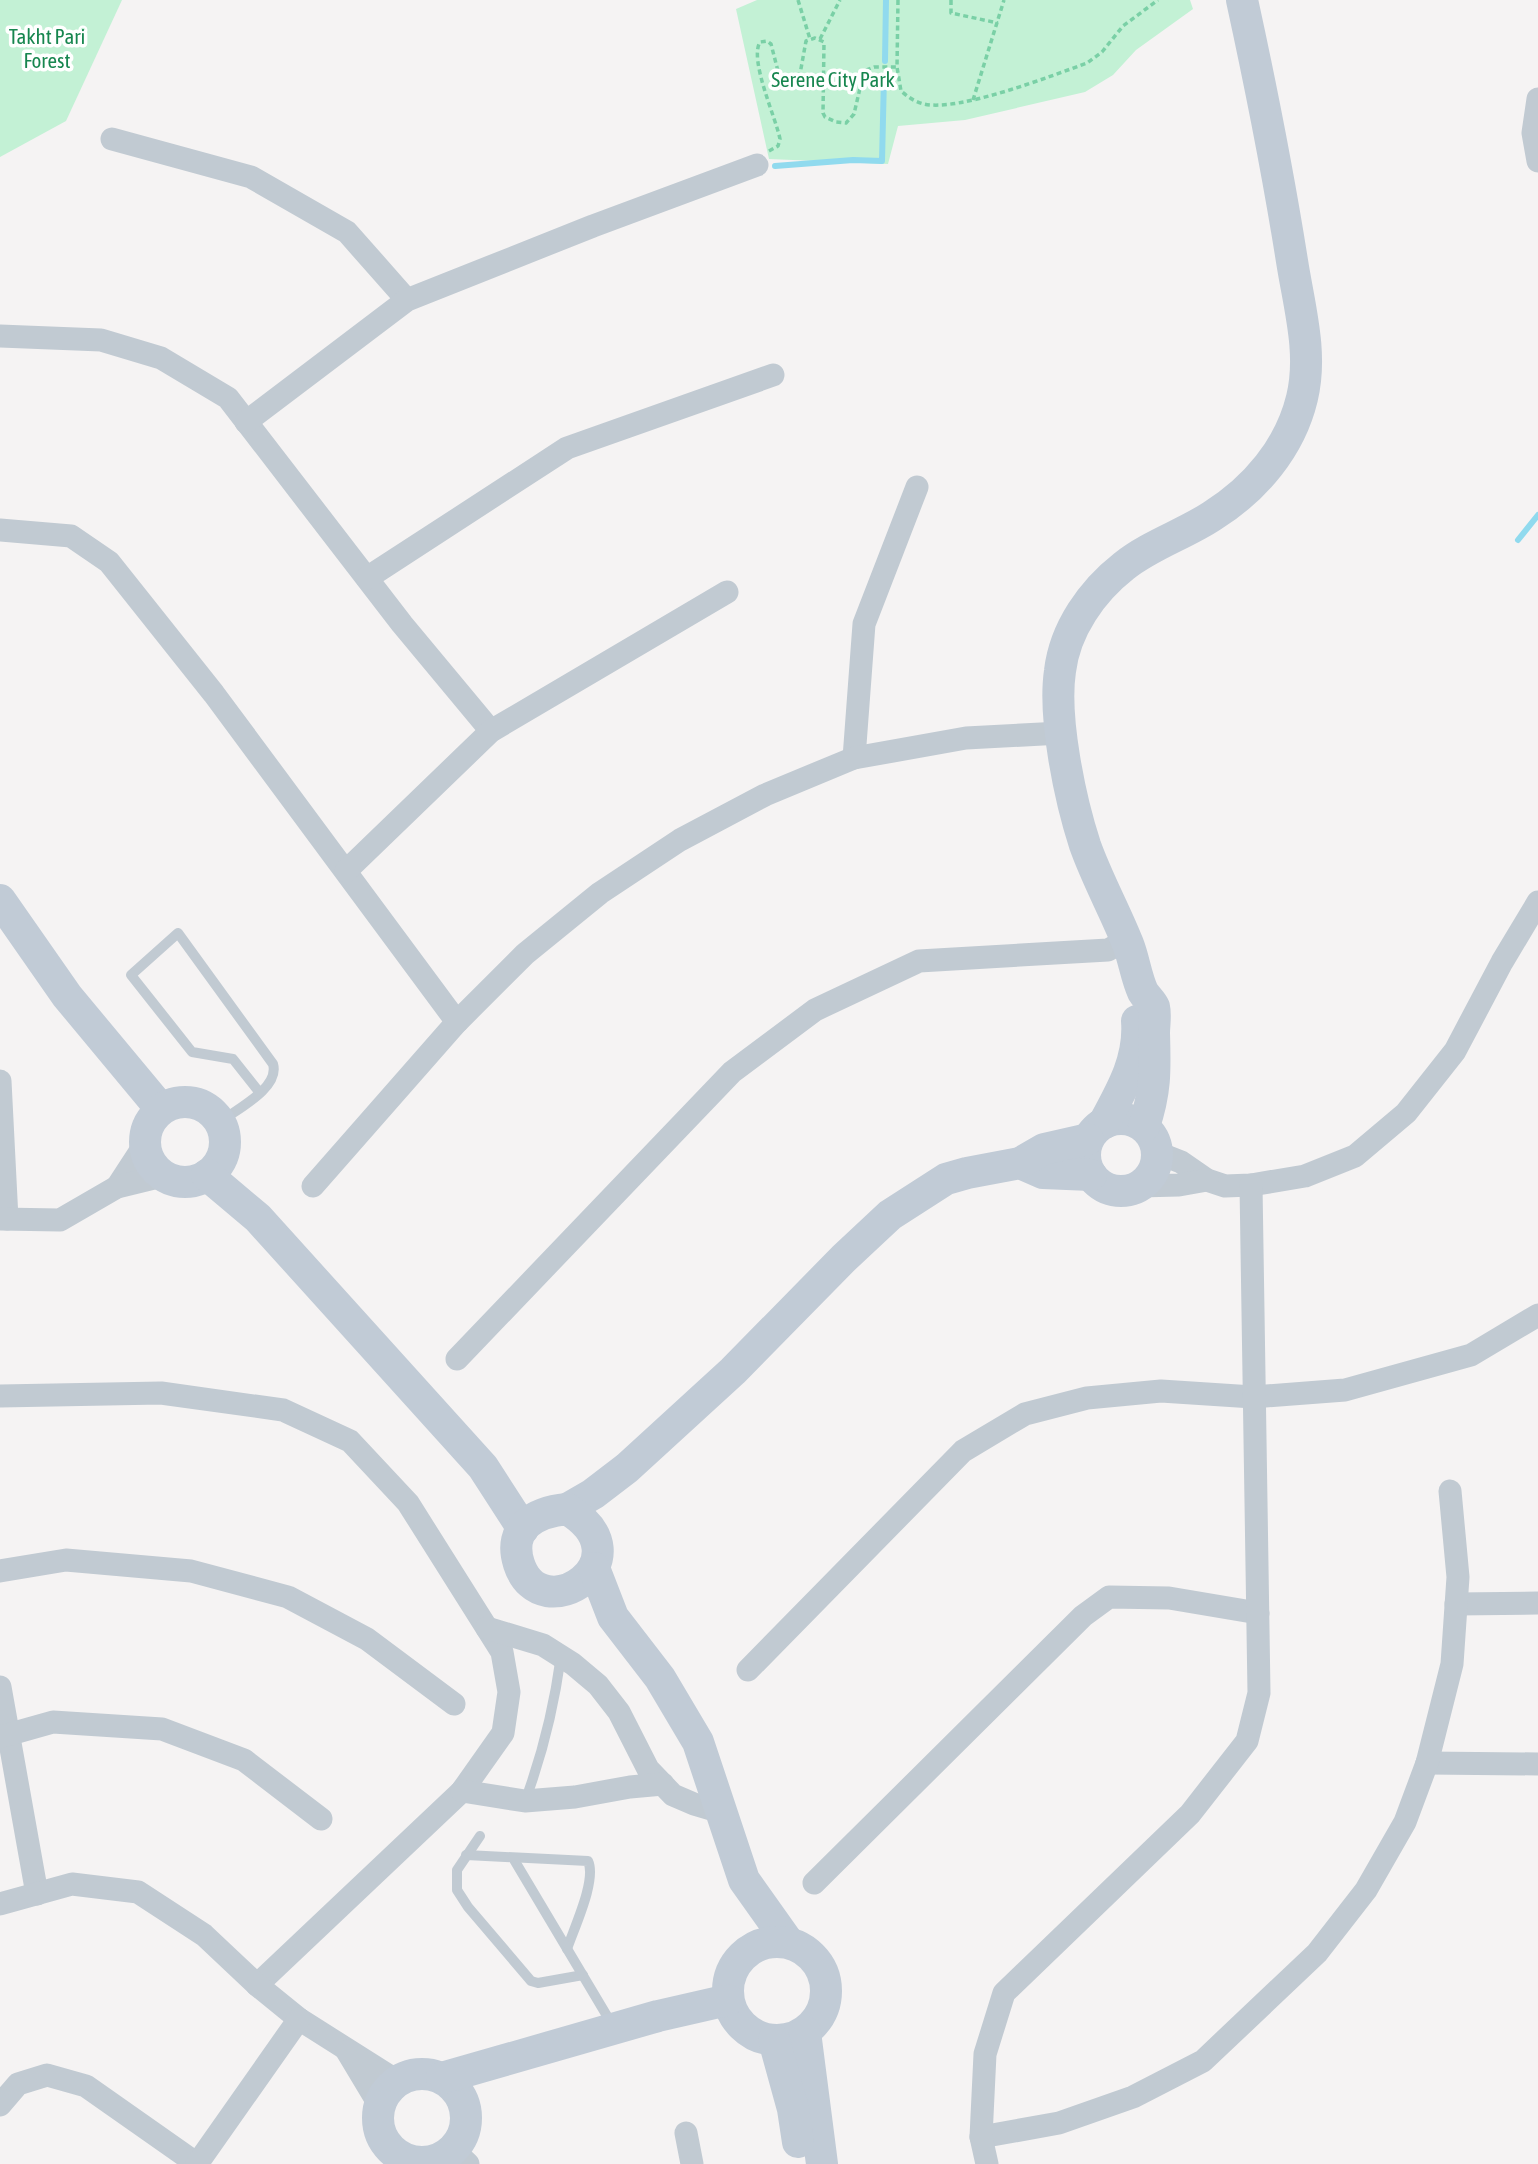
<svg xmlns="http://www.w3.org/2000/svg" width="1538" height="2164" viewBox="0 0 1538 2164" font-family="'Asap Condensed',sans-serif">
  <rect width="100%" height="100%" fill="#f5f3f3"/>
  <g fill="#c3f1d5">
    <path d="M0,0H122L66,121L0,157Z"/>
    <path d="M757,0H1190L1193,9L1136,50L1113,75L1085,92L965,120L898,126L888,164L769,159L736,9Z"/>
  </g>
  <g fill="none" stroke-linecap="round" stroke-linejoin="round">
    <g stroke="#90daee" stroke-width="6">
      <path d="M885,61L886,0"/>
      <path d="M775,166L853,160L882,161L884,77"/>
      <path d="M1518,540L1538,515"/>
    </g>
    <g stroke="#7ad0a6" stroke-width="3.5" stroke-dasharray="5 3.5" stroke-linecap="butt">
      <path d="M798,0L810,39"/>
      <path d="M898,0L897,67L901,91C908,97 915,102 924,104C959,112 1051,76 1087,63L1102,52L1123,26L1158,0"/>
      <path d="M951,0V13L998,23"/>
      <path d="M820,39L840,0"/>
      <path d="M973,100L1004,0"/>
      <path d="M769,151L778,146L780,139C776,118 749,60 760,42L767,41L771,44L780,79L794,82L800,74L806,41L815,38L824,42L823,113L825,117L836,122L846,123L854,114L864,71L874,67H897"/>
    </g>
    <g stroke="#c1cad2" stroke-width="10">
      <path d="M220,1122C237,1109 280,1088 273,1064L178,933L131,975L192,1052L233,1059L260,1093"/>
      <path d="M525,1801C543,1753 554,1707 561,1656"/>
      <path d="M480,1836L457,1870V1890L468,1907L531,1981L538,1983L583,1975"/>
      <path d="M466,1855L588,1861C597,1880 574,1928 567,1949"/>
      <path d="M513,1858L613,2026"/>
    </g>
    <g stroke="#c1cad2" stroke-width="23">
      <path d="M1538,99L1533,133L1538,161"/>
      <path d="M112,139L251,177L347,232L407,300"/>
      <path d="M0,336L101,340L161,358L228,398L402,624L491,731"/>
      <path d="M246,422L407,300L593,226L757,165"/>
      <path d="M0,530L71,536L109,562L214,694L457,1022"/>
      <path d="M367,578L567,448L773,375"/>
      <path d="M854,758L864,624L917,487"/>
      <path d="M346,871L491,731L727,592"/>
      <path d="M0,1081L7,1219"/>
      <path d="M1158,1153L1181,1162L1207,1180L1225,1186L1251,1185L1305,1176L1355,1156L1406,1113L1455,1051L1502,962L1538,902"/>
      <path d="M313,1186L457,1022L525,954L600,893L680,840L765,795L854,758L966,738L1061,733"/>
      <path d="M1139,1186L1179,1185L1207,1180"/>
      <path d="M117,1187L145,1144"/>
      <path d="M0,1219L60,1220L117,1187L162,1176"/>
      <path d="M457,1359L732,1072L815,1010L919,961L1108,950L1126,940"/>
      <path d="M0,1396L161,1393L283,1410L350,1441L408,1503L502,1652L509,1692L503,1733L462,1791L257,1985"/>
      <path d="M0,1571L66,1560L191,1571L288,1597L367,1639L454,1704"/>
      <path d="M1456,1604L1538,1603"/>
      <path d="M487,1628L543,1645L573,1664L598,1685L619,1712L648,1769L673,1795L694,1804L721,1812"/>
      <path d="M748,1670L963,1451L1025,1414L1087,1398L1161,1391L1253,1397L1345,1390L1471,1355L1538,1315"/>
      <path d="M0,1687L37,1894"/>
      <path d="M0,1737L53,1722L162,1729L244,1760L321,1819"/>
      <path d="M1427,1763L1538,1764"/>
      <path d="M462,1791L525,1801L575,1797L630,1787L663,1784"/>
      <path d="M814,1883L1083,1616L1109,1597L1169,1598L1258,1613"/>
      <path d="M0,1904L72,1884L138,1892L204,1935L257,1985L299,2019L397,2081"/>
      <path d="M347,2051L380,2106"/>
      <path d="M0,2105L18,2084L47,2075L86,2086L197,2164"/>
      <path d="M686,2133L692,2164"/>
      <path d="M981,2137L1059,2123L1133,2097L1203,2061L1317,1953L1366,1890L1405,1822L1427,1763L1452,1664L1458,1577L1450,1491"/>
      <path d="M453,2150L468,2164"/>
      <path d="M197,2164L299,2019"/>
      <path d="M987,2164L981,2137L985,2054L1004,1993L1190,1814L1247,1741L1259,1693L1251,1185"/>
    </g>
    <g stroke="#c1cbd6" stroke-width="32">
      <path d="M0,900L67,996L161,1109"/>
      <circle cx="185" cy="1142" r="40"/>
      <circle cx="1121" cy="1155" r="36"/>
      <path d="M1104,1123C1122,1090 1140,1059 1137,1021"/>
      <path d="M1144,1126C1156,1091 1155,1069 1154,1033C1154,1025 1156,1015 1154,1007C1152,1002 1146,997 1143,992C1136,977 1134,959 1128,944C1115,911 1097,879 1085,845C1070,799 1053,718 1060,671C1065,629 1092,591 1124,566C1150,545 1185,534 1212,516C1255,489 1290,448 1302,398C1313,353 1299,306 1292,261C1278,173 1261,87 1242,0"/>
      <path d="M1020,1163L1043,1173L1091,1175"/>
      <path d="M207,1175L258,1218L483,1467L523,1529"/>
      <path d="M567,1509L593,1494L627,1468L733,1371L844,1258L890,1215L946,1179L967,1173L1020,1163L1044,1149L1088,1139"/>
      <path d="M567,1509C650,1559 541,1632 519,1564C507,1527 536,1512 567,1509Z"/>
      <path d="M594,1568L613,1617L660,1678L698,1742L744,1880L788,1942"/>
      <circle cx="777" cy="1991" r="49"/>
      <path d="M805,2032L822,2164"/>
      <path d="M774,2040L793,2109L798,2142"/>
      <circle cx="422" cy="2118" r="44"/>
      <path d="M442,2078L658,2016L728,2000"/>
    </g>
  </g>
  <g text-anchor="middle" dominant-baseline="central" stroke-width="7" stroke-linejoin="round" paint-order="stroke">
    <g font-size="21" fill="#17864f" stroke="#fff">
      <text x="47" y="36">Takht Pari<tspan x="47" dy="24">Forest</tspan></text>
      <text x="833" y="79">Serene City Park</text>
    </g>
  </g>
</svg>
